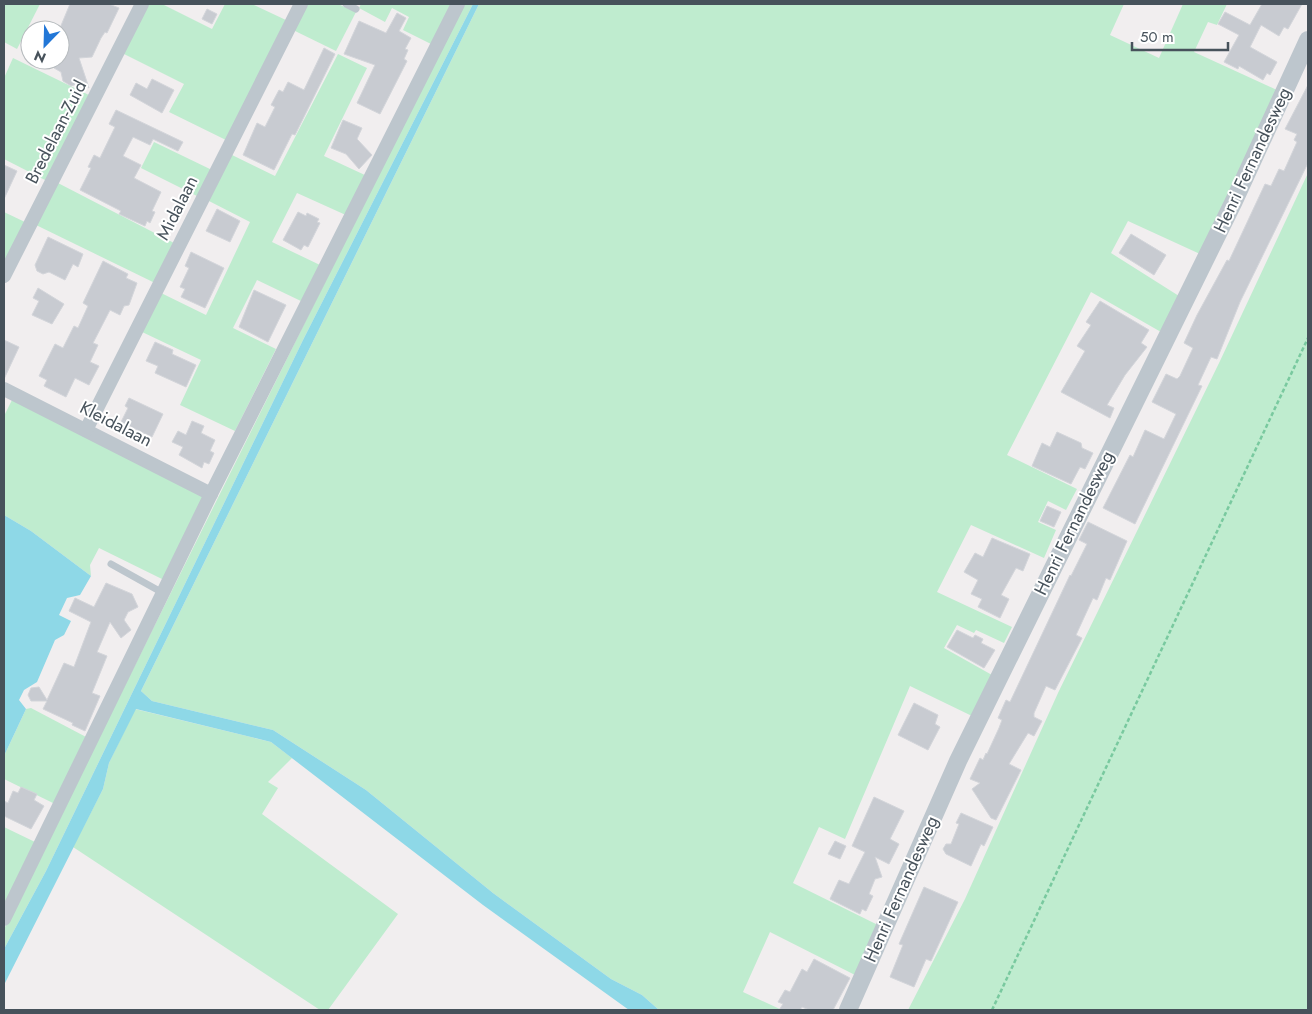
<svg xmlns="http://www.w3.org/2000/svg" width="1312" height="1014" viewBox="0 0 1312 1014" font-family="Jost,sans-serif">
  <rect width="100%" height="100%" fill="#f1eeef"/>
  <g fill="#bfeccf">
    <path d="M4,4H40L17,49L4,42Z"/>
    <path d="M147,4H162L212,29L225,4H252L288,21L228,141L169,112L184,84L122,53Z"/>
    <path d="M307,4H338L356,12L336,51L293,30Z"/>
    <path d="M361,4H453L433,45L403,30L409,17L392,8L385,22L359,8Z"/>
    <path d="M463,4H473L303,340L46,871L4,949V929Z"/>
    <path d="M479,4H1124L1110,35L1159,58L1183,4H1227L1217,25L1208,22L1194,52L1279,91L1200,254L1128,221L1111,253L1179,296L1161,332L1091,292L1007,455L1077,489L1066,510L1048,501L1038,522L1056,530L1044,558L971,525L937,592L1012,627L1004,643L976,630L974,633L957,625L944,648L992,675L972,716L910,686L845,839L819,827L793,883L880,926L857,976L770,932L743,992L782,1010H659L642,995L611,979L493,893L366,790L273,730L152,701L141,691Z"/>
    <path d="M338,54L367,68L324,156L367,176L348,216L297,193L272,242L320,265L303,302L257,280L233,328L276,349L235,431L180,405L201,360L140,331L159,292L206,315L250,222L207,200L230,154L275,176Z"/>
    <path d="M13,58L91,96L47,181L4,159V78Z"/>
    <path d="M154,142L212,170L199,197L141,168Z"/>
    <path d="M1308,173V1010H908L965,899L1058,693L1220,361Z"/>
    <path d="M56,182L176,244L157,284L36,225Z"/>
    <path d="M4,212L27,223L4,268Z"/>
    <path d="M13,398L206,497L164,580L99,548L90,565L91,576L31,531L4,515V416Z"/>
    <path d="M31,708L88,738L55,804L4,779V756L26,709Z"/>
    <path d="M135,709L271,742L292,758L268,782L278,788L262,814L398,914L328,1010H320L73,847L103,789L109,763Z"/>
    <path d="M4,827L35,842L4,905Z"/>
  </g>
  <g fill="#8ed8e7">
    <path d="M473,4H479L141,691L152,701L273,730L366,790L493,893L611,979L642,995L659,1010H629L483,905L271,742L136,709L109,763L103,789L4,985V949L46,871L303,340Z"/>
    <path d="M4,515L31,531L91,576L80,595L67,598L59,615L71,621L64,635L55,640L37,682L24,690L19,700L26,709L4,756Z"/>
  </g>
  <g fill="#c8cbd1" stroke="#d3d5da">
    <path d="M70,4H109L119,8L107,33L105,32L101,38L92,57L79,58L89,88L80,83L71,86L63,81L61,72L54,68L53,60H60V28Z"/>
    <path d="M1262,4H1302L1288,29L1284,27L1279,36L1261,25L1250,47L1277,62L1270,75L1267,73L1263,80L1239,66L1238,69L1224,62L1239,35L1218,24L1225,12L1250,25Z"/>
    <path d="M207,9L217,14L212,24L202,19Z"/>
    <path d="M397,13L406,18L399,31L411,38L405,49L408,50L404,59L407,61L380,114L357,103L375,65L344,54L359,21L386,33Z"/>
    <path d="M324,48L335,54L295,135L292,134L274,170L243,155L257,123L265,127L275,107L271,105L279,90L283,92L288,82L304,90Z"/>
    <path d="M152,79L174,90L162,113L130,95L136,83L147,89Z"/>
    <path d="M1308,85V163L1240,302L1217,359L1211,357L1198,385L1202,386L1135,524L1103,508L1130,455L1133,457L1145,430L1164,439L1176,414L1152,402L1166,374L1177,379L1180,376L1193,348L1184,343L1197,315L1227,260L1229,261L1265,184L1271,186L1279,169L1284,171L1297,142L1294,140L1297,134L1285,129Z"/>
    <path d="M116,110L183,142L178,151L153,139L150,145L133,137L123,156L141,165L134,178L161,192L152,211L155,212L150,223L147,221L145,226L119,214L121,211L80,190L91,168L88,167L94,155L100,158L115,127L109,124Z"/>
    <path d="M343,120L362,128L357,139L372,155L359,169L346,154L331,148Z"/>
    <path d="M4,165L17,171L4,199Z"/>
    <path d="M217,209L240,221L230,242L206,231Z"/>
    <path d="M298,212L306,216L307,213L319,219L317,222L320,223L308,247L304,245L301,250L283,240Z"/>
    <path d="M1131,234L1166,255L1154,275L1119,253Z"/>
    <path d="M48,237L83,254L78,267L73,264L65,280L49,272L43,274L37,271L35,265Z"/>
    <path d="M191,252L224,268L205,308L181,297L185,289L180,287L189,268L185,266Z"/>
    <path d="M103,261L128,274L126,278L137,283L129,305L124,306L120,315L110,310L93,343L98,345L90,362L99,366L89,385L75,378L66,397L44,386L47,380L39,376L55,344L63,348L74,326L78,328L88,306L83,303Z"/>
    <path d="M38,288L64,304L52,324L32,315L39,301L33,298Z"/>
    <path d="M254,290L286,305L268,342L239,327Z"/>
    <path d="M1100,301L1149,330L1141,343L1147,347L1125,375L1107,405L1114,408L1110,418L1061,392L1085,351L1077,346L1091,325L1086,322Z"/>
    <path d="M4,340L19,347L4,379Z"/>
    <path d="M155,342L173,350L172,354L196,365L186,387L155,373L158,366L146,361Z"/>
    <path d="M129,398L163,414L152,437L121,422L128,408L125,406Z"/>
    <path d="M192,421L204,426L201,433L215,440L210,451L214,453L209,464L204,462L202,468L179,455L183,447L172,442L178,431L186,435Z"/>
    <path d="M1057,432L1081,443L1082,448L1093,453L1085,469L1080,467L1071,484L1032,466L1042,443L1050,447Z"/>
    <path d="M1047,506L1061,512L1054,527L1040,521Z"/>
    <path d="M1088,522L1127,541L1110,580L1106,578L1097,600L1093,598L1076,635L1082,638L1055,690L1046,686L1034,713V717L1042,721L1034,736L1028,733L1009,764L1021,770L996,820L991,818L972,789L980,783L970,779L980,758L983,760L986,753L987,754L999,728L1002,720L998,718L1006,700L1010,702L1070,575L1071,576L1087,544L1079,540Z"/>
    <path d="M992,538L1030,554L1023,571L1016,568L1001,595L1009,599L1000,618L978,607L982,599L971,594L978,580L964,572L975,553L983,557Z"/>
    <path d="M106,583L132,594L138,607L128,612L124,620L131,630L121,638L110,622L97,652L107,656L92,693L100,696L85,731L72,725L73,723L43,709L47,701H31L28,695L31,688L39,687L47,700L64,663L74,667L91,622L69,611L75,598L94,607Z"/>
    <path d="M957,630L973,638L975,635L983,639L981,643L995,650L984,668L947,647Z"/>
    <path d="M914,703L938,715L935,724L940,727L928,750L898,735Z"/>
    <path d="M21,787L37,794L34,800L44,806L31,829L4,816V801L8,803L13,791L18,793Z"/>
    <path d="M874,797L904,811L890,839L899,844L889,864L875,857L882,877L875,879L869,894L873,896L866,911L862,909L860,914L830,899L839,880L849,884L865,852L852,846Z"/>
    <path d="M961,813L993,827L984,846L981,844L971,866L946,854L943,849L946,844H951L959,824L956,823Z"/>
    <path d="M835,841L846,846L840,859L828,854Z"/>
    <path d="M924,887L958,902L931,961L926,959L914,987L890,977L903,945L899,944Z"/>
    <path d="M814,959L850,978L833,1010H809L802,1007L800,1010H779L783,1004L778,1002L785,990L790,992L802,969L807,972Z"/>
  </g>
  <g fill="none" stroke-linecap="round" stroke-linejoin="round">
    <path stroke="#79c99f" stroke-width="2.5" stroke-dasharray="4 2.5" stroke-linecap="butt" d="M992,1010L1308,338"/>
    <g stroke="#bdc6cd" stroke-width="7">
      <path d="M346,4L356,9"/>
      <path d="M111,564L163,593"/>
    </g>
    <g stroke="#bdc6cd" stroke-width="14">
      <path d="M4,276L142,4"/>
      <path d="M4,389L211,494"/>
      <path d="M86,430L301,4"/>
      <path d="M4,919L211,494L458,4"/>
    </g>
    <path stroke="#bdc6cd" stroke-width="18" d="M848,1010L958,761L1234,201L1308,40"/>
  </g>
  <g text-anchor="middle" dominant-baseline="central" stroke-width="4" stroke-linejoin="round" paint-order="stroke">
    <g font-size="18" fill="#47525b" stroke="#fff">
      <text transform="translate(56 132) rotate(-63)">Bredelaan-Zuid</text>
      <text transform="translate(1252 160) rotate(-65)">Henri Fernandesweg</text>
      <text transform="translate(177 208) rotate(-63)">Midalaan</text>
      <text transform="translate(116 424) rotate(27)">Kleidalaan</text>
      <text transform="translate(1074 523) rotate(-64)">Henri Fernandesweg</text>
      <text transform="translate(901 889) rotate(-66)">Henri Fernandesweg</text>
    </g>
  </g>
  <rect width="1312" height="1014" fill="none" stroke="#47525b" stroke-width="10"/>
  <g transform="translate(45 45) rotate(203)"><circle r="24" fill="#ffffff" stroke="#b5babd"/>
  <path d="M0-4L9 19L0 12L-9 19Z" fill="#2277d7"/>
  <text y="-8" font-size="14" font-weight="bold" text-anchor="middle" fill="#47525b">N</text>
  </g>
  <path d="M1132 42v8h96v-8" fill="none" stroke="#47525b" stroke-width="2.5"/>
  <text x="1140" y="42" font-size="15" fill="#47525b" stroke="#ffffff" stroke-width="4" paint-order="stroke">50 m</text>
</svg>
